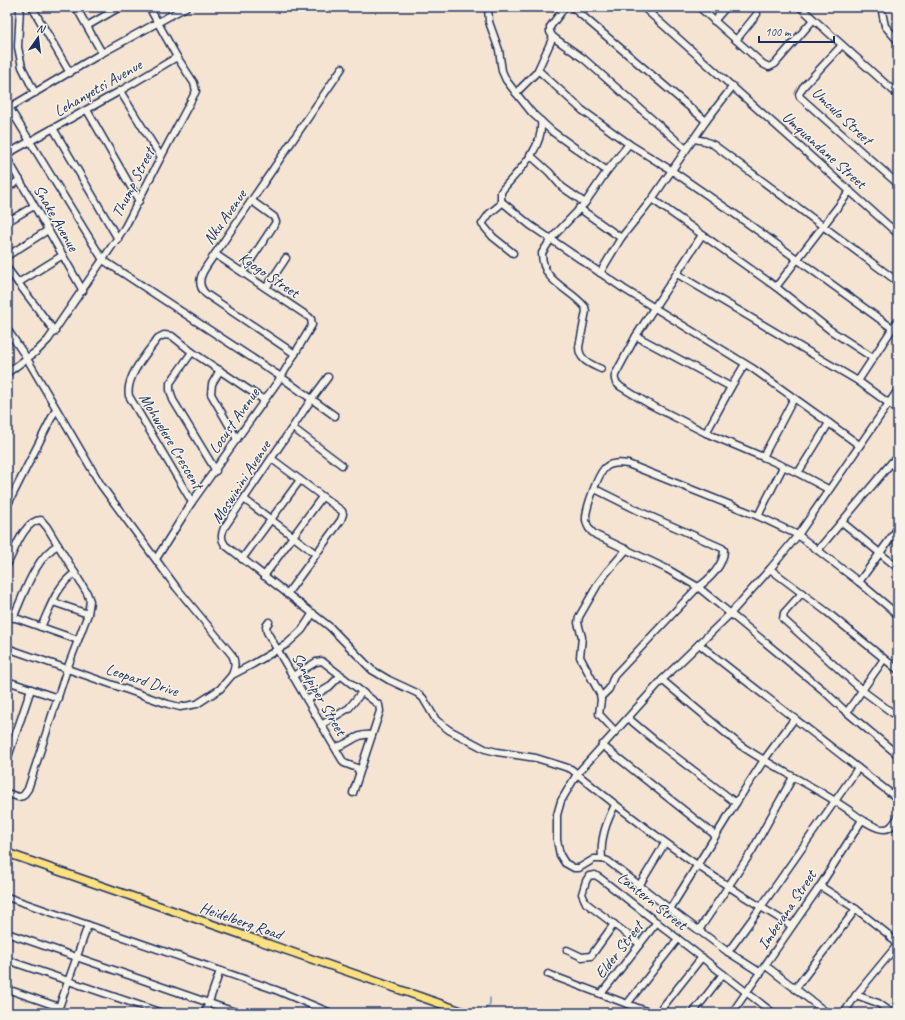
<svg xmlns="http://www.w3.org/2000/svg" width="905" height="1020" viewBox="0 0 905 1020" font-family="Caveat,sans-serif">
  <rect width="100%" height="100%" fill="#f6e4d3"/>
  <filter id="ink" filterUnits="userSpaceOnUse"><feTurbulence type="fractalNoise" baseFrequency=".025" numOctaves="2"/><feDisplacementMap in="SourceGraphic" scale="8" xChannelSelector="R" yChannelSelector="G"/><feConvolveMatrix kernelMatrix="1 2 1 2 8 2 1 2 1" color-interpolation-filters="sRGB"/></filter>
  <g filter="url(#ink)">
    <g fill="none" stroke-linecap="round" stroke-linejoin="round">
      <path stroke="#5f96b2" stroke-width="1.5" d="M482,1013L490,1004V998"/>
      <g stroke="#1b2f5e" stroke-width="9">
        <g id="minor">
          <path d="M20,7L18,47L22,67L35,93"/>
          <path d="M32,7L70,73"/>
          <path d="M76,7L102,53"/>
          <path d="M488,7L489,22L499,50L502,71L506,80L516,93"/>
          <path d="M565,7L550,27V32L553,37L584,59L686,149"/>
          <path d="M572,7L706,121"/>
          <path d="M643,7L898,234"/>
          <path d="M699,7L763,64L769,67L775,64L813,20"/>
          <path d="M800,7L898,95"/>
          <path d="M881,7L885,26L898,41"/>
          <path d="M714,21L726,7"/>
          <path d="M87,26L120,7"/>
          <path d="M553,37L537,72L516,93L532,113L553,132L607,171"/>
          <path d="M736,40L757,14"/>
          <path d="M842,45L803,87L799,94L800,97L898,184"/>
          <path d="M538,70L582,110L629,144"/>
          <path d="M120,91L161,157"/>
          <path d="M7,104L103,260L281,377L335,416"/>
          <path d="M7,109L102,53L186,7"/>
          <path d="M87,110L139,201"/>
          <path d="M53,128L118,239"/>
          <path d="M694,139L705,141L714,145L898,282"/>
          <path d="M7,154L120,91L177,57"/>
          <path d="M530,155L549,172L562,187L585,203"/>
          <path d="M7,158L83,291"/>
          <path d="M7,188L20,180"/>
          <path d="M652,199L776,287L850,191"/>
          <path d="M501,201L530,225L624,289L752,368L829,423"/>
          <path d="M579,208L621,238"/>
          <path d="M7,222L34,206"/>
          <path d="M702,235L654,308L636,336L615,375C614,381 616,383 621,387L649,404L706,433"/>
          <path d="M513,253L493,237L482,224L489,214L501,204V192L503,189C519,170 544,148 541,121"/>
          <path d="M7,256L48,230"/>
          <path d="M7,268L55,332"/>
          <path d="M243,272L276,222L274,217L252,201"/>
          <path d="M600,273L621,238L652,199L706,121L733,86"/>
          <path d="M677,274L858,381L898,410"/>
          <path d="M18,283L63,255"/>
          <path d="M776,287L830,330L873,358"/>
          <path d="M266,288L286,258"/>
          <path d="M7,329L26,357L101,485L176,587L232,655C236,662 235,667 232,675"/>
          <path d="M636,336L731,387L706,433L763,457L798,473"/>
          <path d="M192,352L170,383V390L173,400L216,471"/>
          <path d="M295,354L206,294C192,281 207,266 215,254L342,68"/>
          <path d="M601,369C590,364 579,360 579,347L586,311L585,307C569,287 542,283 542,253L551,239L585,203L607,171L629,144L671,170L739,217L892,328"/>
          <path d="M220,370L212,384L211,394L237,439"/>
          <path d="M7,373L37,351L48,340L125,227L161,157L196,91L194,83L177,57L149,7"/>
          <path d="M328,377L311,400L224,528C221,535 221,539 225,545L330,627L372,670L389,680L417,693L423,698L436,720L449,730L485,749L497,752L536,758L562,766L571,769C632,819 694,866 761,907L728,952"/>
          <path d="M858,381L898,320"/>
          <path d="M731,387L745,364"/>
          <path d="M293,428L342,465"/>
          <path d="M763,457L794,398"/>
          <path d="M272,459L342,511L343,514L341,520L287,594"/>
          <path d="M595,489L643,513L722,548L724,550C724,565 709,580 698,587L823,690L843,709L898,755"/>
          <path d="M828,489L798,473L829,423L859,445"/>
          <path d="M244,499L316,554"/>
          <path d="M192,502L129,396C125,377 147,353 158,338L164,335L172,336L192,352L264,400"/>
          <path d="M7,506L56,409"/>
          <path d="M758,516L783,467"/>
          <path d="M842,522L898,568"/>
          <path d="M818,550L892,462L894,461L898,460"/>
          <path d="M156,559L192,502L281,377L312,325L311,319L309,317L215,254"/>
          <path d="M242,559L300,480"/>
          <path d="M7,565C14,552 24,520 41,520L47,527L87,593L90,601L88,614L67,669L28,789L23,796L18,797L7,793"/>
          <path d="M770,569L827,612L898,670"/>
          <path d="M264,576L322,497"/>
          <path d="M859,582L898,528"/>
          <path d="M802,593L784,613L783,619L863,691L898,717"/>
          <path d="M53,602L88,614"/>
          <path d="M7,615L78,640"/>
          <path d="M13,618C23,596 36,556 58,545"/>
          <path d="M269,622L266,626L267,632L338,753L344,763L357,768L359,772"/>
          <path d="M41,627C50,608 57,585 75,573"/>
          <path d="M699,644C751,686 805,726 858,768"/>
          <path d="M7,648L168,704L180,707L197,704L220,689L232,675L253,664L287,644L302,630L313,613"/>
          <path d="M293,676L316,662L322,661L379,705L380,711L353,793"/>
          <path d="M662,680L740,745C775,769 815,786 850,811C858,817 875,830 885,829C891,829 895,822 898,817"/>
          <path d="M7,681L58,698"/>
          <path d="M601,697L609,689L614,676L698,587L667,569L596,535C591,532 587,527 586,520C585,510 598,473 606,467C611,463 621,463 628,464L758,516L798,535L859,582L898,615"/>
          <path d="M307,700L329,687L341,675"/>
          <path d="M847,712L884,659"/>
          <path d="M628,718L659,744L736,803L764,760L795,718"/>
          <path d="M321,725L349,708L362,692"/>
          <path d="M615,731L599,714L601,700L600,694L580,657L582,637L578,623L579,617L598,584L607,572L627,549"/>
          <path d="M602,745L715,835"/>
          <path d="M335,747C351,745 354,733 372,735"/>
          <path d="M7,760L31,689"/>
          <path d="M602,859C600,839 606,823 615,805"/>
          <path d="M639,886L665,843"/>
          <path d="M7,897L276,990L331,1013"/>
          <path d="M670,909L736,803"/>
          <path d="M856,909L889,935L898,947"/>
          <path d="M792,926L761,907L858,768L898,799"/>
          <path d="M699,930L752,851L793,777"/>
          <path d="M7,933L238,1013"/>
          <path d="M640,944L586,903L582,894L586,881L589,876L595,875L600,878L773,1013"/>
          <path d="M567,950L582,957L591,956L614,924"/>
          <path d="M7,960L162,1013"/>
          <path d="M766,966L827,1013"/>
          <path d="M761,973L728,952L670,909L608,861L602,859H594L579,868H574L565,863L560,855L557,840V815L561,801L577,774L662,680L730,614L770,569L798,535L898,390"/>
          <path d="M548,974L651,1013"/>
          <path d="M7,989L59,1007"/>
          <path d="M795,989L856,909L820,886"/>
          <path d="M601,994L657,922"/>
          <path d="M856,995L878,1003L892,1013"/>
          <path d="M627,1004L678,939"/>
          <path d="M57,1013L88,925"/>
          <path d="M205,1013L220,971"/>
          <path d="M658,1013L702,957"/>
          <path d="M693,1013L723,974"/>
          <path d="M732,1013L820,886L862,820"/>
          <path d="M844,1013L856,995L898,944"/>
        </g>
      </g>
      <g stroke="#1b2f5e" stroke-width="10">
        <path id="major" d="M7,853L467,1013"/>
      </g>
      <use href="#minor" stroke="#f7f3e8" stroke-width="6"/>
      <use href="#major" stroke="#fde080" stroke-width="7"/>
    </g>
  </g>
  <g text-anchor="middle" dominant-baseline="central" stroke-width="3" stroke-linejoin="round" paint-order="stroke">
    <g font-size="16" fill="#1b2f5e" stroke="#f7f3e8">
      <text transform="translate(98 88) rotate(-30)">Lehanyetsi Avenue</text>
      <text transform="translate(842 116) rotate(43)">Umculo Street</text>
      <text transform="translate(824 150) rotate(42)">Umquandane Street</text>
      <text transform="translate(133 183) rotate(-63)">Thump Street</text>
      <text transform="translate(225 217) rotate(-55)">Nku Avenue</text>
      <text transform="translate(56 218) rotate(60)">Snake Avenue</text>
      <text transform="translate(269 275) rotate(34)">Kgogo Street</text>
      <text transform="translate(234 421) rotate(-55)">Locust Avenue</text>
      <text transform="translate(171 441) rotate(59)">Mohwelere Crescent</text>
      <text transform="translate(241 482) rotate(-57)">Moswinini Avenue</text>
      <text transform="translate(142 680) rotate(18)">Leopard Drive</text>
      <text transform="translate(319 694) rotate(60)">Sandpiper Street</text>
      <text transform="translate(652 901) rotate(38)">Lantern Street</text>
      <text transform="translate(787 910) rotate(-56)">Imbevana Street</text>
      <text transform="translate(241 921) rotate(19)">Heidelberg Road</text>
      <text transform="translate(619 950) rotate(-52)">Elder Street</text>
    </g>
  </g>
  <rect width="905" height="1020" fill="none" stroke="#f7f3e8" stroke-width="24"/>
  <rect x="12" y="12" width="881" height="996" fill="none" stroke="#1b2f5e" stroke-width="1.5" filter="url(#ink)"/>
  <g transform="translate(38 38) rotate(14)" stroke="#f7f3e8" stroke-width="3" paint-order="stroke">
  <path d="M0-3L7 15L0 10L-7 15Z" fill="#1b2f5e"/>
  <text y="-6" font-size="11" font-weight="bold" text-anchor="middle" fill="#1b2f5e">N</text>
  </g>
  <path d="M759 36v6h75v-6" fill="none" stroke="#1b2f5e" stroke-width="2"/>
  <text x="765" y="36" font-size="12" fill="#1b2f5e" stroke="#f7f3e8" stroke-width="3" paint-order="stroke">100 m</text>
</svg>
